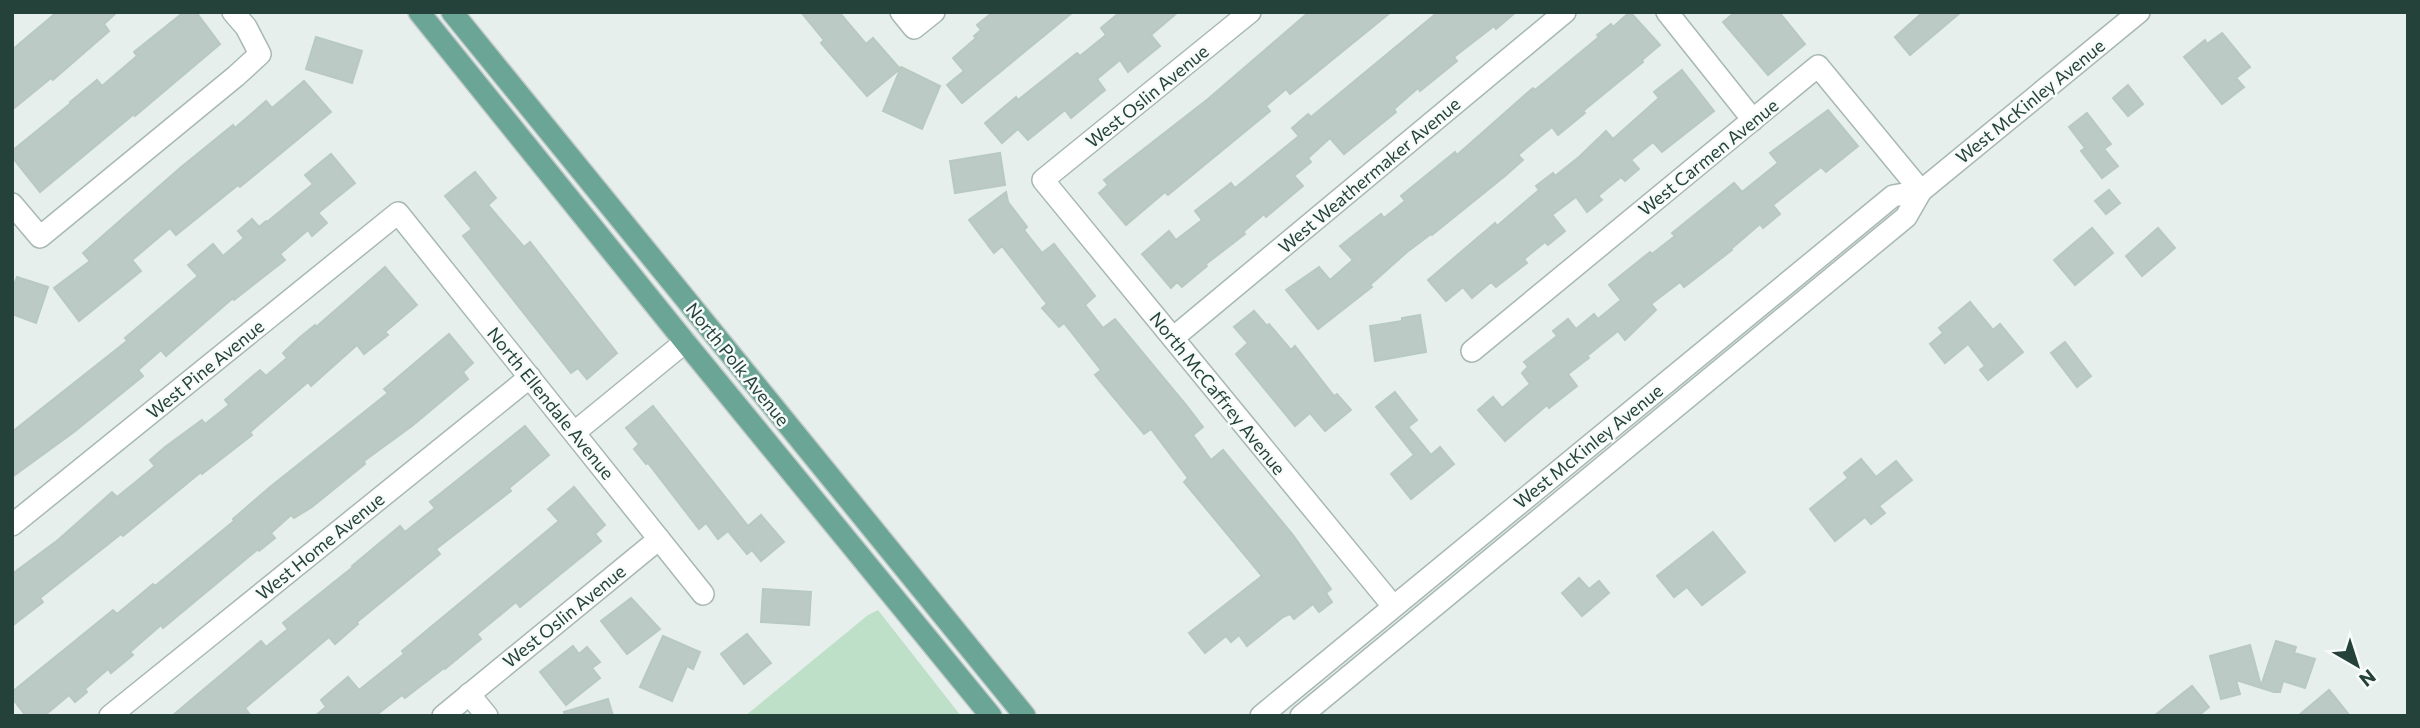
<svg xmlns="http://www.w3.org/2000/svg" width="2420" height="728" viewBox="0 0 2420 728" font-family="Commissioner,sans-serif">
  <rect width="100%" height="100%" fill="#e6efeb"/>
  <path fill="#bfe0c8" d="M878,610L961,716H745L868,615Z"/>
  <g fill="#bbcac4" stroke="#b8c9c2" stroke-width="2">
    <path d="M57,12H117L104,24L109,31L53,80L51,78L12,110V50Z"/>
    <path d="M184,12H196L220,44L135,116L134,114L40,192L12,157V151L71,103L70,102L97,80L102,86L137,56L134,52Z"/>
    <path d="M801,12H839L866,44L873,38L900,69L867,96L821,43L824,40Z"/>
    <path d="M993,12H1073L962,103L947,85L964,71L953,58L976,38L974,36L981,30L977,25Z"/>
    <path d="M1120,12H1178L1151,35L1160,46L1128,72L1120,60L1097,79L1105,90L1071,118L1065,110L1028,140L1018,129L1002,143L985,123L1016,97L1018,100L1077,53L1080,56L1106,35L1101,28Z"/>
    <path d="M1309,12H1391L1290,94L1286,89L1266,106L1270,111L1168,195L1165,192L1126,225L1099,193L1108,185L1104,180L1208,99Z"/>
    <path d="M1438,12H1516L1496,29L1494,26L1454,57L1457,61L1420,91L1418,88L1394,109L1396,112L1344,154L1330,138L1308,158L1311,162L1294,176L1303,186L1266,217L1264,214L1243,232L1245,234L1206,264L1207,266L1182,287L1177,282L1171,288L1142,254L1169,231L1176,240L1202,220L1195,211L1231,183L1235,188L1262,166L1299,136L1292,128L1308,114L1311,117Z"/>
    <path d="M1630,12L1660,45L1642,60L1643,62L1583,111L1585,113L1558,135L1552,127L1536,140L1518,155L1523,160L1505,176L1432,235L1431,234L1407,252L1370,285L1372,287L1318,329L1286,290L1319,267L1330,280L1353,260L1340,246L1381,214L1384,218L1405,201L1401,196L1455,152L1457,155L1533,88L1535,90L1599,37L1597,35L1611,24L1613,27Z"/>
    <path d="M1735,12H1779L1805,44L1768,75L1723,22Z"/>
    <path d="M1923,12H1961L1910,55L1895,37Z"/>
    <path d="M2222,33L2250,67L2236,78L2244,87L2222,104L2184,57L2205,40L2207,44Z"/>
    <path d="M316,37L362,51L352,83L306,69Z"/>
    <path d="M901,67L940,86L922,129L883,111Z"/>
    <path d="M1682,70L1714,111L1662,152L1653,142L1631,160L1639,169L1625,181L1621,177L1598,196L1602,200L1587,212L1576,197L1552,215L1565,231L1548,245L1545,242L1524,259L1527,263L1496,287L1491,282L1472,298L1463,287L1446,301L1428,280L1495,223L1497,226L1539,190L1536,186L1553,173L1555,176L1579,157L1606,131L1613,139L1659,98L1654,92Z"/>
    <path d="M304,81L331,112L240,187L238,185L176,235L170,228L132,260L141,271L79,321L54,288L90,261L83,253L180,168L233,125L235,128L266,101L272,108Z"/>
    <path d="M2128,85L2143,104L2128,116L2113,98Z"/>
    <path d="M1828,110L1858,146L1826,172L1821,167L1773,205L1780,214L1763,228L1760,224L1731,249L1732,250L1684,287L1680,282L1651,304L1656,310L1625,340L1618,331L1587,356L1589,358L1568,374L1577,386L1549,408L1547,405L1505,441L1478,410L1493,397L1502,408L1530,384L1522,373L1528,367L1524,362L1557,336L1553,331L1568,319L1576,329L1594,314L1598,319L1621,300L1609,285L1650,252L1652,254L1675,236L1672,233L1734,183L1742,192L1778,163L1770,153Z"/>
    <path d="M2087,113L2111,144L2104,149L2118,166L2102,178L2081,151L2085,148L2069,127Z"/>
    <path d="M1000,153L1005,185L955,193L950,161Z"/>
    <path d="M331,154L355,183L318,213L327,223L312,236L308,230L280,254L285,260L234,300L233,298L166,356L161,350L138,370L143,376L74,432L12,477V432L127,341L125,338L198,276L188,265L213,244L223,256L244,238L238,231L252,219L259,227L266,221L267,222L313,184L305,175Z"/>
    <path d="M475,172L496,198L488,205L524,247L530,242L617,353L587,379L578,368L571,373L463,236L472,229L445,196Z"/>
    <path d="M2109,190L2120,203L2106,214L2095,201Z"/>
    <path d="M1006,192L1008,202L1027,227L1024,230L1042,253L1054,244L1095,296L1085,305L1103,328L1115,319L1187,406L1203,427L1193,435L1211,460L1223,450L1293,535L1331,589L1326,593L1332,602L1319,612L1313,604L1294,619L1290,614L1283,617L1247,646L1239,635L1231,642L1226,636L1205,653L1189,633L1262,576L1184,482L1188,478L1151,429L1144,434L1095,375L1101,370L1064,323L1059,327L1042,308L1047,304L1002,246L994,253L969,220Z"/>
    <path d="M2092,228L2113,253L2075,285L2054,260Z"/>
    <path d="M2158,228L2175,248L2142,276L2126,256Z"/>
    <path d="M385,267L417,305L385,332L388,335L364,354L357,345L311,386L308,382L250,432L252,435L202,474L201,472L123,536L121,534L40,598L43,602L12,626V574L58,540L112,492L117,497L138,480L155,466L150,460L165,447L202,420L205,424L229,405L225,400L260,370L266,376L287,358L283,353L299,338L315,325L316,327Z"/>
    <path d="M17,277L48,287L36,323L12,314V291Z"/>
    <path d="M1970,302L1993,330L2000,324L2023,352L1988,380L1980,370L1985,366L1968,344L1945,363L1930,344L1943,333L1939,328Z"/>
    <path d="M1254,311L1267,326L1269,324L1291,350L1295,346L1334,396L1337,394L1351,410L1325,431L1310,413L1295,426L1236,354L1248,343L1234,327Z"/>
    <path d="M1420,315L1426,352L1375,361L1370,326L1402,321V318Z"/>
    <path d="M449,334L473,363L463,372L468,379L412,426L364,461L365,464L312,507L294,518L291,515L271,533L275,538L259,551L258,549L163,628L161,625L130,652L133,655L111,673L108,669L85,689L87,692L75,702L69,695L44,716H26L12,698V692L113,610L117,614L153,584L155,586L234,521L233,519L270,487L388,393L384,389Z"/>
    <path d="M2065,342L2091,376L2077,387L2051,353Z"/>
    <path d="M1395,392L1417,420L1408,427L1431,455L1440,447L1454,464L1411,499L1391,474L1414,455L1376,407Z"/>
    <path d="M653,406L748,526L761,515L784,542L761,561L752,550L747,554L728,531L718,539L706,523L699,529L648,463L646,464L634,449L639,444L626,428Z"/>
    <path d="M525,426L549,455L509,488L511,491L436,549L440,554L357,622L358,624L335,644L329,637L245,708L251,716H172L261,641L266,647L288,629L283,623L353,567L352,566L400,526L405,532L435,508L430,502Z"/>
    <path d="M1861,459L1876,477L1896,461L1912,480L1879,506L1885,513L1871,524L1865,517L1835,541L1810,509L1848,478L1844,473Z"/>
    <path d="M574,487L605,525L595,534L601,541L520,607L516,602L477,634L481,639L445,669L444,668L405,698L402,695L375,716H315L326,707L321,700L348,677L359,690L404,654L402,651L559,521L548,509Z"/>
    <path d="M1713,532L1745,572L1702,605L1687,587L1674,597L1657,576Z"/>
    <path d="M1579,578L1589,589L1599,581L1609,593L1582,616L1562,593Z"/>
    <path d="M763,589L811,592L809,625L761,622Z"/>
    <path d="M631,598L660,629L627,654L601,621Z"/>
    <path d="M747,634L771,663L744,684L721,654Z"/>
    <path d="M663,636L700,652L693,669L687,666L672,701L640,687Z"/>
    <path d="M2276,641L2296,647L2294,653L2315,659L2305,688L2283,681L2280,692H2274L2236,680L2240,694L2221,699L2210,656L2250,645L2261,686Z"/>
    <path d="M573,646L579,654L587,647L600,662L592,668L600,678L566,705L540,672Z"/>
    <path d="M2192,686L2209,707L2198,716H2154Z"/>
    <path d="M2329,690L2350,716H2298Z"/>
    <path d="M608,699L613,716H565L564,712Z"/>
  </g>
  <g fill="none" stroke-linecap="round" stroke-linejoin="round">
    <g stroke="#a8b8b2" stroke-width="24">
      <g id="minor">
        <path d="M901,12L914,28L934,12"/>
        <path d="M1250,12L1043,180L1393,606"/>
        <path d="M1667,12L1753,120"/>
        <path d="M12,204L40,237L236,76L260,54L246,27L233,12"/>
        <path d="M1173,338L1565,12"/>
        <path d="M1472,351L1818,66L1921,191"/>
        <path d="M575,432L685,342"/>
        <path d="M12,525L398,213L703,594"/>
        <path d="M469,694L487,716"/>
        <path d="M110,716L530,377"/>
        <path d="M443,716L659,539"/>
        <path d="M1261,716L1893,196L1921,191"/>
        <path d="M1301,716L1906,217L1921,191L2139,12"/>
      </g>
    </g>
    <g stroke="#c2cac8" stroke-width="24">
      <g id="major">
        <path d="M419,12L685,342L991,716"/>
        <path d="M452,12L1025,716"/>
      </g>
    </g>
    <use href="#minor" stroke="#fff" stroke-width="21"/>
    <use href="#major" stroke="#6aa596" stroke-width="21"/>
  </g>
  <g text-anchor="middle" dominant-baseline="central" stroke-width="5" stroke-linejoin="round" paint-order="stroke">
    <g font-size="18" fill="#24423a" stroke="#f7fbf9">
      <text transform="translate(1147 96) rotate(-39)">West Oslin Avenue</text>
      <text transform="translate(2030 101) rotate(-39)">West McKinley Avenue</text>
      <text transform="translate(1708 157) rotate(-39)">West Carmen Avenue</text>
      <text transform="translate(1369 175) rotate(-40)">West Weathermaker Avenue</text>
      <text transform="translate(738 364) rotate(51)">North Polk Avenue</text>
      <text transform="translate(205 369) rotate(-39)">West Pine Avenue</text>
      <text transform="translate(1218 393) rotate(51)">North McCaffrey Avenue</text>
      <text transform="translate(551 403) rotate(51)">North Ellendale Avenue</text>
      <text transform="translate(1588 446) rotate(-39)">West McKinley Avenue</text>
      <text transform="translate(320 546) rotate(-39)">West Home Avenue</text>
      <text transform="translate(564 616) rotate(-39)">West Oslin Avenue</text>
    </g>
  </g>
  <rect width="2420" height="728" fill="none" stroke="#24423a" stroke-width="28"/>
  <g transform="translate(2357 665) rotate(141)" stroke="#f7fbf9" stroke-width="5" paint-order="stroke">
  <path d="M0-5L12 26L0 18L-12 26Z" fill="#24423a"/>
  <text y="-10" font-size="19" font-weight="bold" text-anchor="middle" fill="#24423a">N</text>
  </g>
</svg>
